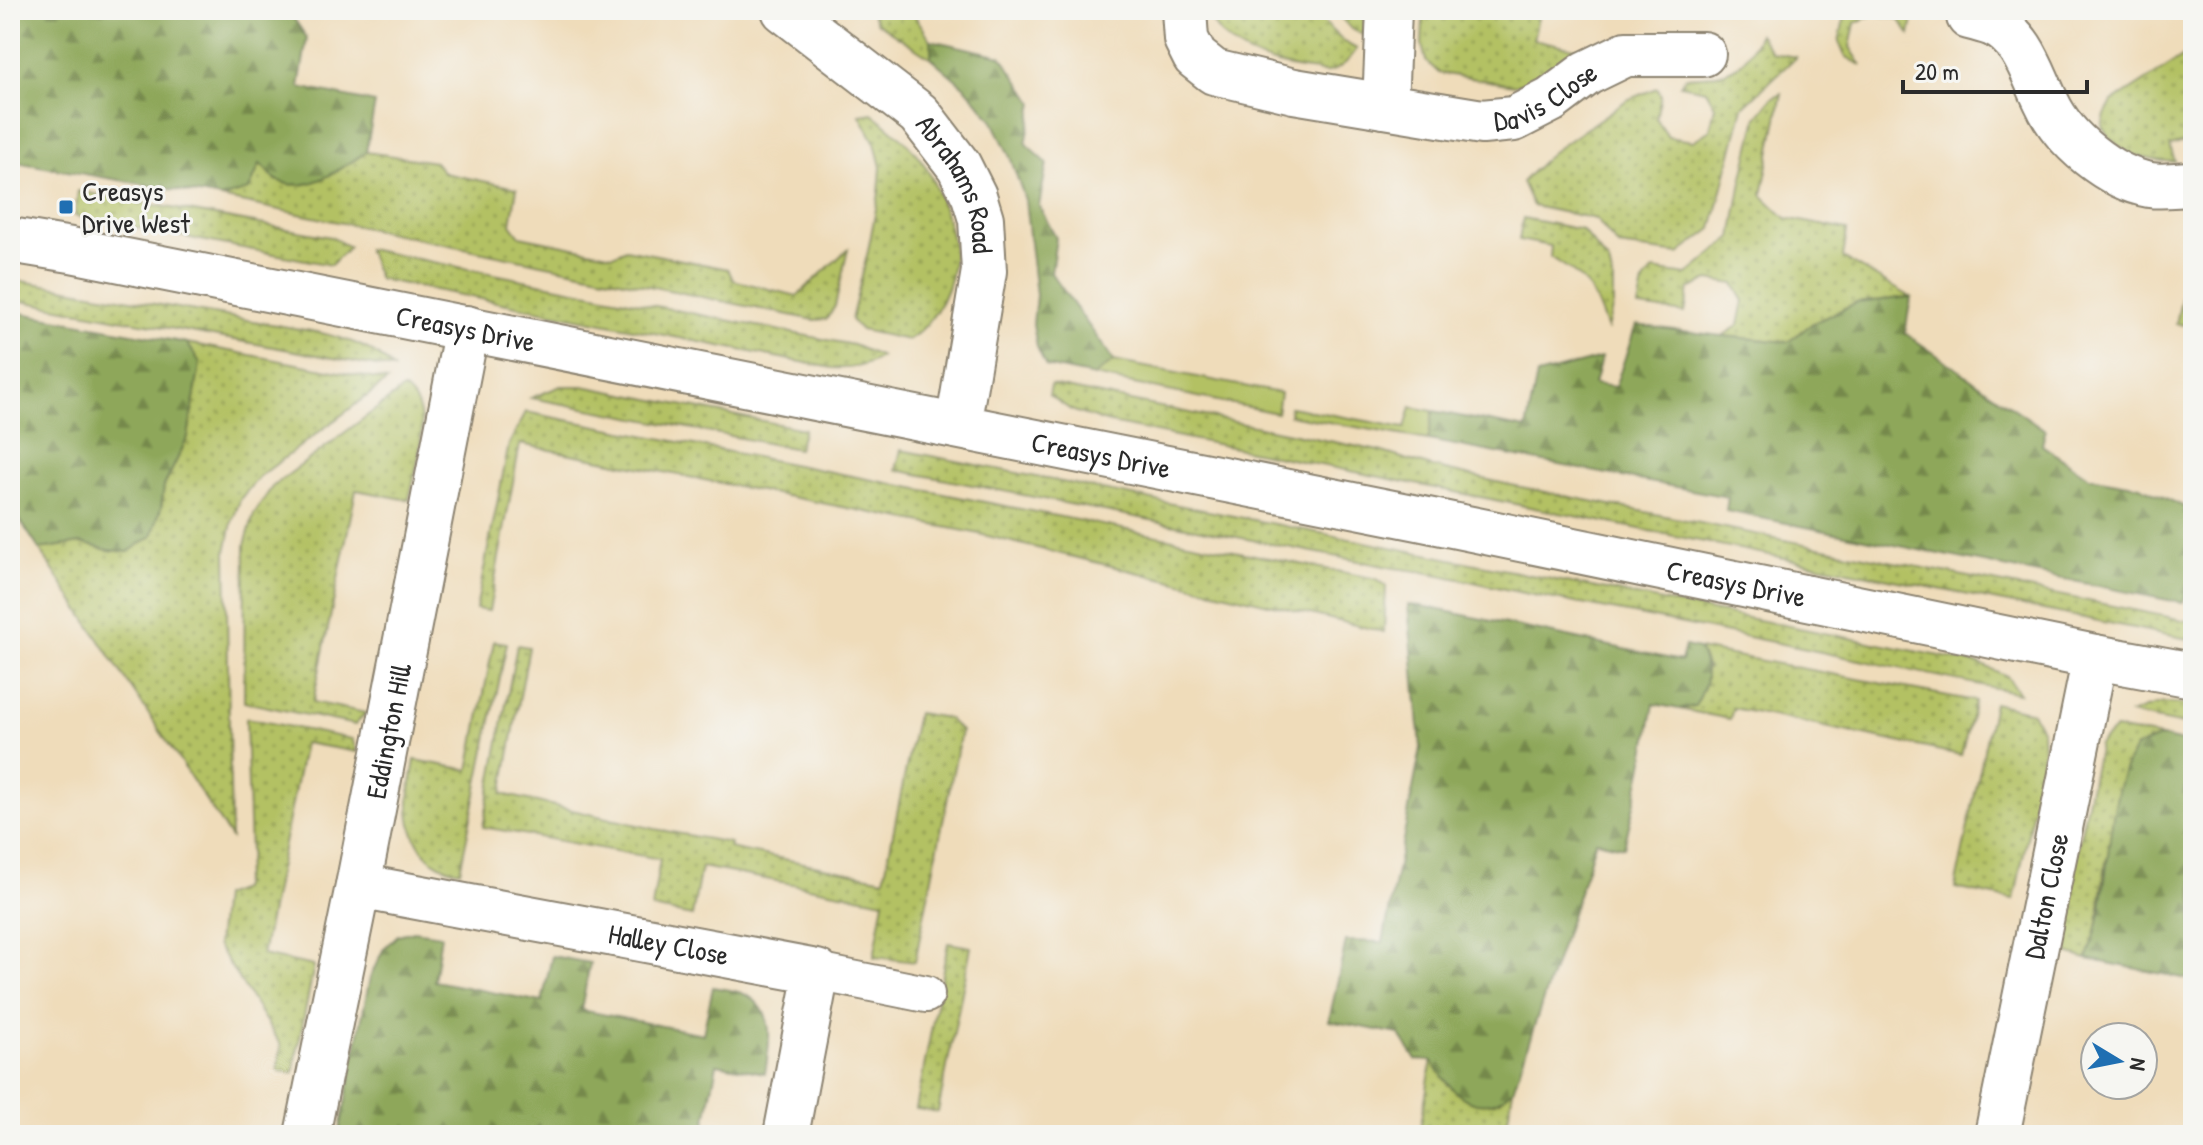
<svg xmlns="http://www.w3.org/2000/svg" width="2203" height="1145" viewBox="0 0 2203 1145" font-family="'Patrick Hand',sans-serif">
  <defs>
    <pattern id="grass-dots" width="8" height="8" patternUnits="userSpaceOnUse" patternTransform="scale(2)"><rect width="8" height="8" fill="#b3c164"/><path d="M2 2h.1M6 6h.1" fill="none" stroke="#929d53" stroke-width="1.8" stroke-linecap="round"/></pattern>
    <pattern id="forest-firs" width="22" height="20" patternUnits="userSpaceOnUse" patternTransform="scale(2)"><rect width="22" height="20" fill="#8ea75a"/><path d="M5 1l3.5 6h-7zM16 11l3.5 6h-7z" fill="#74884b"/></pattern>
  </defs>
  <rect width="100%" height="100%" fill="#f6f6f2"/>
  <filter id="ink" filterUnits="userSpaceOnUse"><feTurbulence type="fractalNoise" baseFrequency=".0125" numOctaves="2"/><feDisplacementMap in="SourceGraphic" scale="16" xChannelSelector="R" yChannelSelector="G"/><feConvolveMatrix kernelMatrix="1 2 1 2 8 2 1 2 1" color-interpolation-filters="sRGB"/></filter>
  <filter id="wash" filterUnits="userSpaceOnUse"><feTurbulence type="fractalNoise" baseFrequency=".006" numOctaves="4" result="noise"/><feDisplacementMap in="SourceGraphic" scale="32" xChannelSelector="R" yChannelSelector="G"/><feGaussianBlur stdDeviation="1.8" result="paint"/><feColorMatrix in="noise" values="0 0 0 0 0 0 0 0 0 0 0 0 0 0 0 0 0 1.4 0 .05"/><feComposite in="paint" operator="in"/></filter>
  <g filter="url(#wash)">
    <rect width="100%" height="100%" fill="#efdcba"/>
    <g fill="url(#grass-dots)" stroke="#6f7648" stroke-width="2">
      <path d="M870,10H911L931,40V58L876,22Z"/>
      <path d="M1255,10H1315C1327,26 1339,41 1357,49C1350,59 1342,69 1328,72C1322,73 1314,70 1309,70C1271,65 1223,52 1208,13L1253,21Z"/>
      <path d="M1334,10H1364V35L1351,29Z"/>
      <path d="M1426,10H1495L1538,18L1533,39L1579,49L1563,66L1539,80L1514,85L1439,73L1426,61L1422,45L1423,21Z"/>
      <path d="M1846,10H1915L1910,35L1899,19L1874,14L1855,23L1850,47L1862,66L1845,56L1839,42Z"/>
      <path d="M1759,34L1772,53L1796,57L1743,107L1712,229L1679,254L1618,246L1596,219L1533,206L1522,182L1551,153L1627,100L1657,88L1661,95L1656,118L1668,137L1693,141L1710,130L1715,106L1706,90L1680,85L1686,77C1728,74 1741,74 1759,34Z"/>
      <path d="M2193,50V140L2170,146L2175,162C2141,159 2123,157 2102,127L2105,115L2112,102Z"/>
      <path d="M1782,93L1762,195L1786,218L1847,230L1843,258L1911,297L1856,303L1813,323L1788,342L1722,336L1739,325L1744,301L1734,284L1709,280L1689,289L1685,313L1638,307L1643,283L1653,270L1687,275L1732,238L1742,181L1757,117L1773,97Z"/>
      <path d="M872,113C893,130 915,147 928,171C937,187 952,231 953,248C956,281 936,323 908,340L861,330L851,320L868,251L879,193L881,167L875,143L860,115Z"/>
      <path d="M366,152L435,162L444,173L517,188L511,224L520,236L613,255L626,249L728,269L733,280L797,296L848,249L835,306L827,319L814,320L221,198L249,189L260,164L278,181L334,173Z"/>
      <path d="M78,191L331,237L349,247L331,265L75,216Z"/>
      <path d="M1523,218L1582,230L1609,263L1613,281V305L1607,329C1592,289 1588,279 1550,257L1551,246L1519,240Z"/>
      <path d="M2193,221V326L2176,324L2192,249L2189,222Z"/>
      <path d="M367,249L853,345L881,357C864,367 852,369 832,368L379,279Z"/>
      <path d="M10,279L317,332C346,339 373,346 393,369L10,299Z"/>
      <path d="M187,343L387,381L259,477L241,498L232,522L226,552L231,838L39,549L81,543L108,550L161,508L164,486L188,437L200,363Z"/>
      <path d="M1051,385L1379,451L1432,467L1506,484L2193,622V640L1106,422L1071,410L1049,395Z"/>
      <path d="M561,386H583L804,429L798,449L531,398Z"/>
      <path d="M403,389C437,409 415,469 409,500L356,490L313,702L366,713L355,725L244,702L245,545L254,514L272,487Z"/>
      <path d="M526,412L1377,579L1386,586L1384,632L975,533L520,444L489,611L476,609L509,444Z"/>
      <path d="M901,450L1980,664L2007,676L2019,693C1863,661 1706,627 1549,598C1497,589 1446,573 1394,568L896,470Z"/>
      <path d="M494,641L507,643L460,871C425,867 409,837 409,804C409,789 413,774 415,760L469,770Z"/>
      <path d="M517,645L529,647L502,794L655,829L730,843L729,848L884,879L917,713L947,718L961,731L915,962L874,957L884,901L701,867L692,916L652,908L660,859L483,827Z"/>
      <path d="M1699,649L1975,701L1961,755L1733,708L1730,719L1679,709L1695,706L1707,668Z"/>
      <path d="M1994,703L2032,712L2042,731L2043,750L2040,776L2014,900L1955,888Z"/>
      <path d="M2164,703L2193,705V727L2130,714L2145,708Z"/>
      <path d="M246,718L352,739L357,752L304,743L262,955L314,966L293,1073L278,1071L281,1045L217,945L222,896L241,889L250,855Z"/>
      <path d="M2115,729L2161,737L2135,748L2106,862L2096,936L2087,959L2057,950L2099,744Z"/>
      <path d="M948,943L971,947L938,1112L916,1109Z"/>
      <path d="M1432,1060L1448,1085L1493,1103L1513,1090L1505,1135H1419Z"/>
    </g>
    <g fill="url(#forest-firs)" stroke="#5c6942" stroke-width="2">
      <path d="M10,10H288L307,38L299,87L375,103L366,152C342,168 308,195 279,181C272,178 266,169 260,164L249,190L221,198L10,161Z"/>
      <path d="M931,40L1001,56L1034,103L1026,144L1047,163L1039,206L1056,238L1051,273L1114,361L1094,376L1046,366L1037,347L1033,324L1036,295L1025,200L1010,157L992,119L967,89L931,58Z"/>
      <path d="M1911,297L1905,333L2045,430L2042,445L2089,477L2140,486L2191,510L2193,520V578L2183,603L1726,511L1728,497L1428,440L1433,411L1526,429L1537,375L1601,358L1594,384L1615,387L1636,325L1722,336L1788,342L1813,323L1856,303Z"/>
      <path d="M10,311L187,343L200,363L188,437L164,486L161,508L152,536L128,552L108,550L81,543L39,549L10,505Z"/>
      <path d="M1408,605L1421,606L1681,661L1685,646L1699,649C1709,674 1709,682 1695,706L1679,709L1654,704L1641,775L1624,847L1596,841L1513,1090C1506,1095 1498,1102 1490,1103C1461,1108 1446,1082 1432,1061L1416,1060L1399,1034L1329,1021L1346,941L1383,942L1421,748Z"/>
      <path d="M2161,737L2193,744V980L2087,959C2110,901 2104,836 2122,776C2125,766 2131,757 2135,748Z"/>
      <path d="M413,931L441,935L434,981L542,1002L552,956L590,963L581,1010L703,1034L713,987C723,989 735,990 744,994C777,1009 770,1044 765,1073L717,1064L703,1135H339L370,977L384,948L398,935Z"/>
    </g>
    <g fill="#b3c164" stroke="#6f7648" stroke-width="2">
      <path d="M1114,361L1280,393L1277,413L1094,376Z"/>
      <path d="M1290,407L1405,428L1411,407L1433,411L1428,440L1289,415Z"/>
    </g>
  </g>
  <g filter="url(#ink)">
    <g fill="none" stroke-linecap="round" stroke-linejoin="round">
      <g stroke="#8d8472" stroke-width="40">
        <path id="service" d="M817,972L926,994"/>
      </g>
      <g stroke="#8d8472" stroke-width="48">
        <g id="minor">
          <path id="s1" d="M784,10L919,114L959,166L974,196L981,219L984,271L958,426"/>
          <path d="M1184,10L1186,39L1195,57L1214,72L1294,91L1385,106L1389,10"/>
          <path d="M1969,17C1977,19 1985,21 1993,24C2024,37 2033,76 2047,103C2064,140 2110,178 2150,185C2163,187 2179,184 2193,184"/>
          <path id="s2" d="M1385,106L1482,122L1514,119L1551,100L1587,73L1626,54H1703"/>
          <path id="s3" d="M358,886L817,972L786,1135"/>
          <path id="s4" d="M307,1135L358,886L467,328"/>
          <path id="s5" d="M1997,1135L2095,657"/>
        </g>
      </g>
      <g stroke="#8d8472" stroke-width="48">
        <g id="tertiary">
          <path id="s6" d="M10,240L71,250L1418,518L2095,657L2193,675"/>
        </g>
      </g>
      <use href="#service" stroke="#fff" stroke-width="36"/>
      <use href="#minor" stroke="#fff" stroke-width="44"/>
      <use href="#tertiary" stroke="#fff" stroke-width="44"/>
    </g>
  </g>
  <rect fill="#1f6fb2" stroke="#f6f6f2" stroke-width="3" x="58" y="199" width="16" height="16" rx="4"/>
  <g text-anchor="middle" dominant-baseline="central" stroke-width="6" stroke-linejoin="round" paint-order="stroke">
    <g font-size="28" fill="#2b2b2b" stroke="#f6f6f2">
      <text stroke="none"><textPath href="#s2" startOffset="168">Davis Close</textPath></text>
      <text stroke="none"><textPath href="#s1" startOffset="252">Abrahams Road</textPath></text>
      <text stroke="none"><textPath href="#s6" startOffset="464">Creasys Drive</textPath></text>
      <text stroke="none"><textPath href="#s6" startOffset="1112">Creasys Drive</textPath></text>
      <text stroke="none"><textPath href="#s6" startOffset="1760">Creasys Drive</textPath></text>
      <text stroke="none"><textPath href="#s4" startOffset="412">Eddington Hill</textPath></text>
      <text stroke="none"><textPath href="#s5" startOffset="244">Dalton Close</textPath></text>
      <text stroke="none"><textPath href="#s3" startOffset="316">Halley Close</textPath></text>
    </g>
    <g font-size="28" fill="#2b2b2b" stroke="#f6f6f2" text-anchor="start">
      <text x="82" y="191">Creasys<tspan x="82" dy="32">Drive West</tspan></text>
    </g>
  </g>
  <rect width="2203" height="1145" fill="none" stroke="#f6f6f2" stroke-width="40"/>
  <g transform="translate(2119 1061) rotate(100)"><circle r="38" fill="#f6f6f2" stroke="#a5a5a2" stroke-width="2"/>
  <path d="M0-6L14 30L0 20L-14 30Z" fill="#1f6fb2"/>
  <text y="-12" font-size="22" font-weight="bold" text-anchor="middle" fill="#2b2b2b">N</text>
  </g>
  <path d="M1903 80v12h184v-12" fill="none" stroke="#2b2b2b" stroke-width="4"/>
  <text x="1915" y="80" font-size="24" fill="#2b2b2b" stroke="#f6f6f2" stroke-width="6" paint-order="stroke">20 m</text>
</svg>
